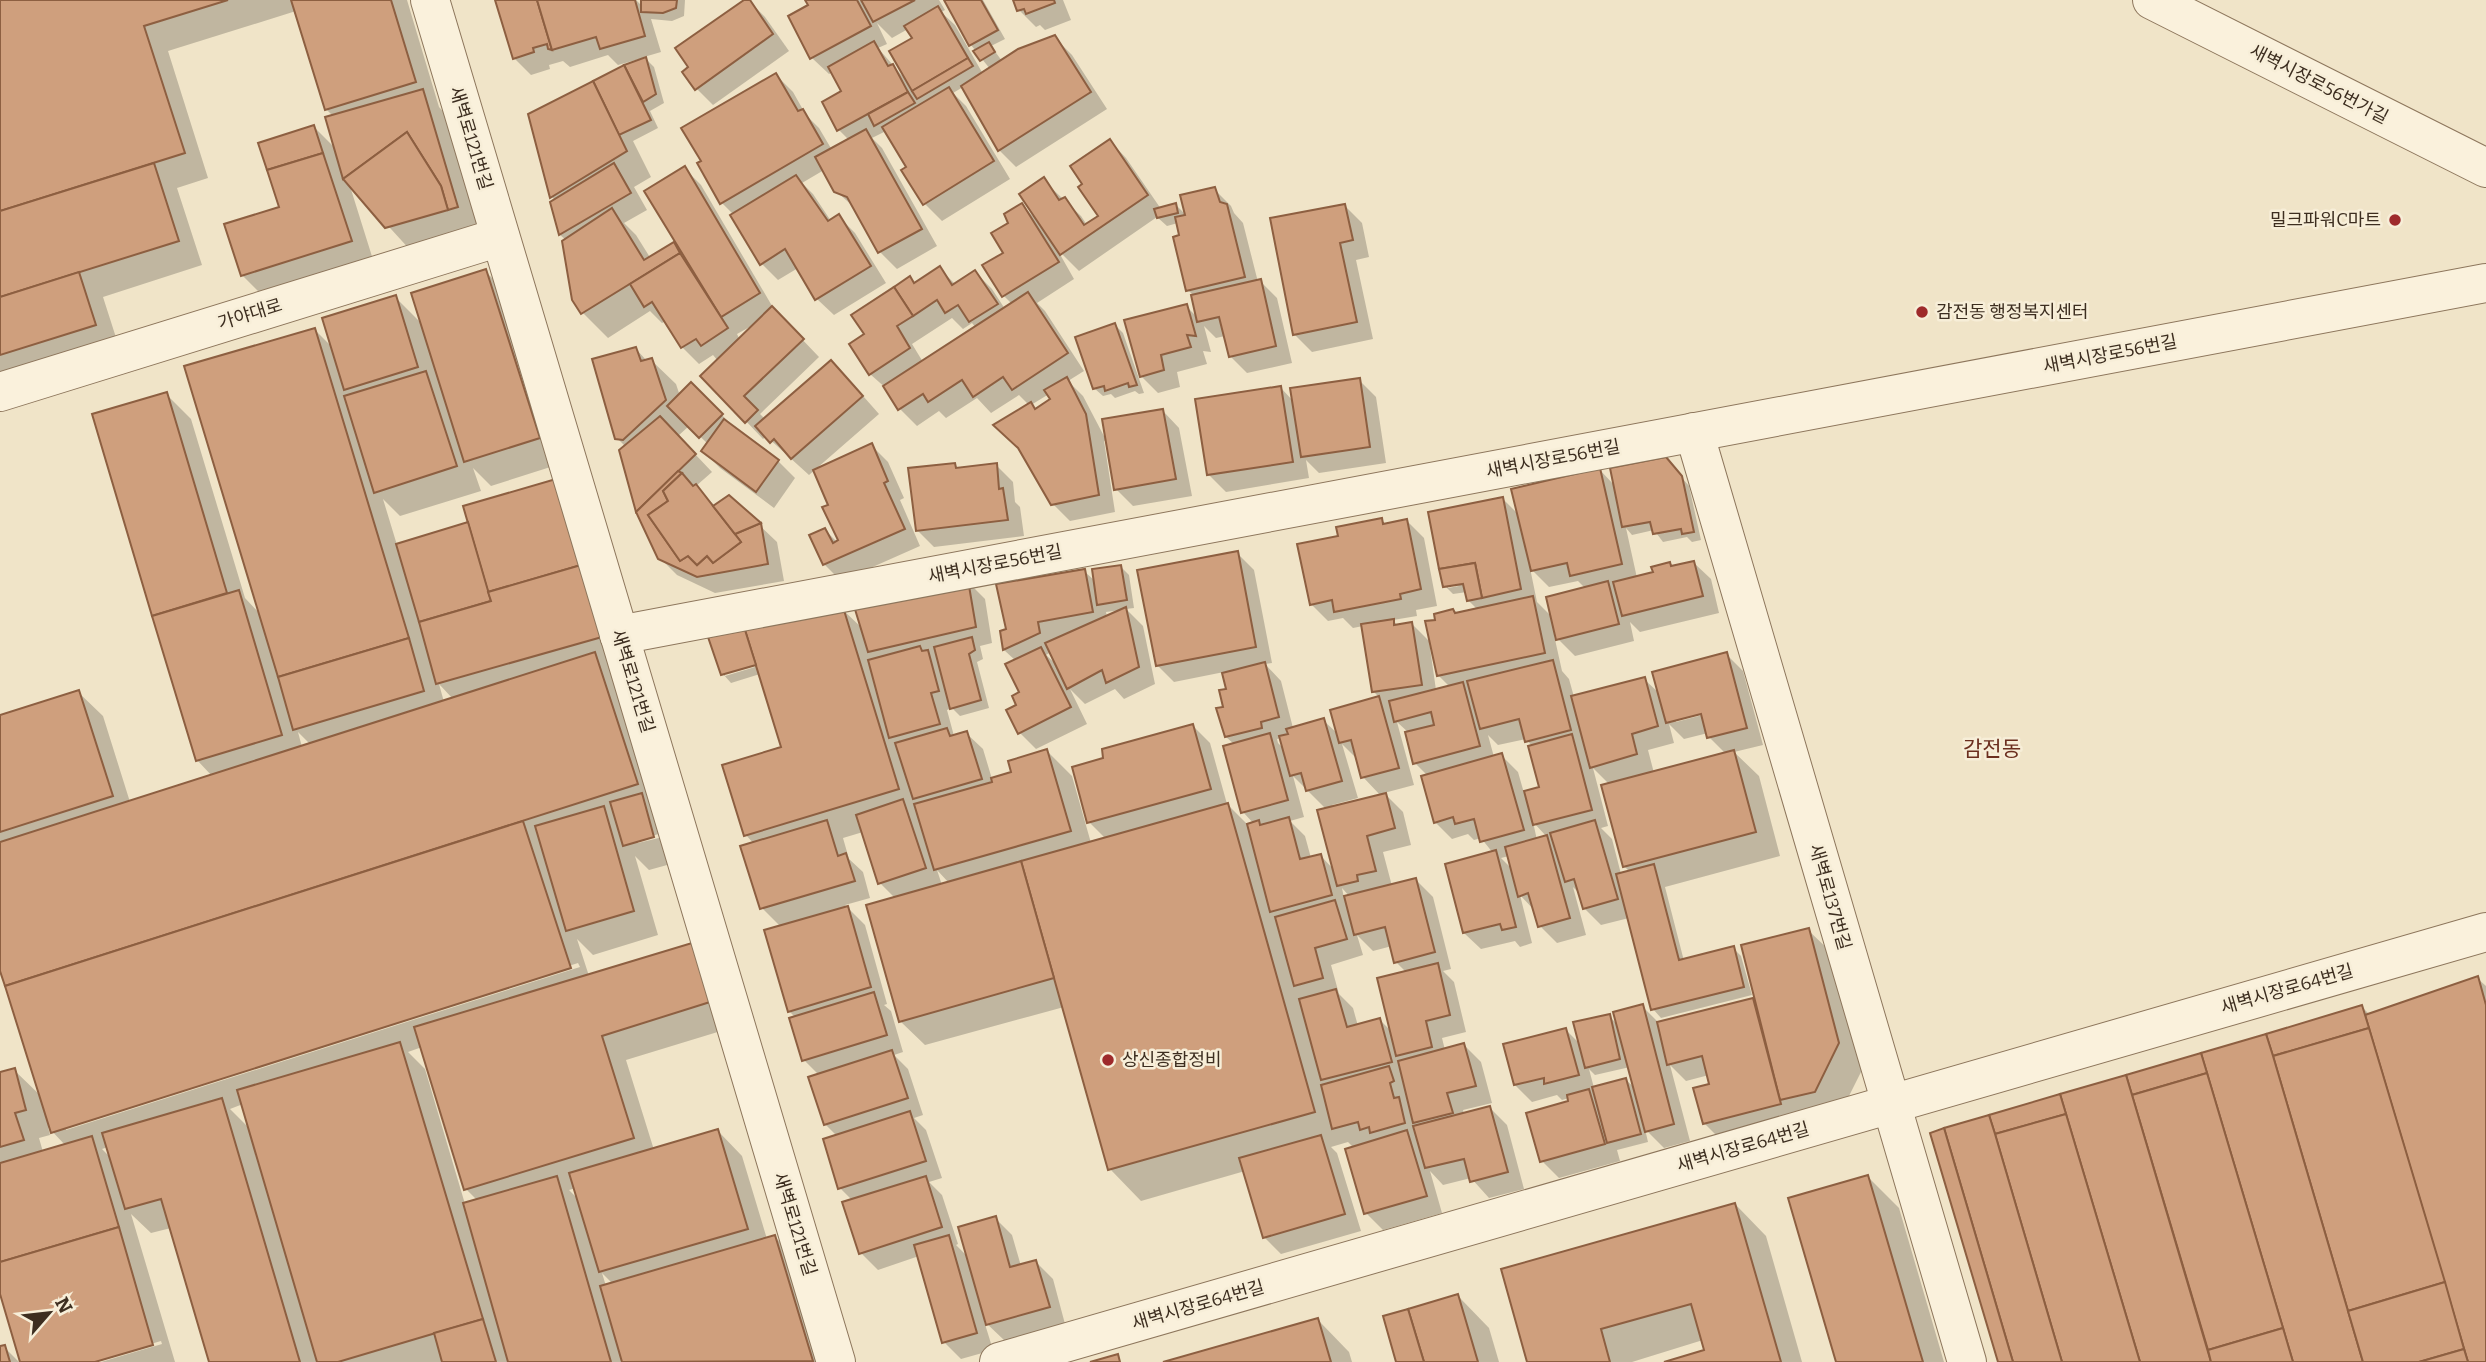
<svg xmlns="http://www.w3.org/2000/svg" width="2486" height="1362" viewBox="0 0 2486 1362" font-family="Bitter,'Noto Sans KR',serif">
  <rect width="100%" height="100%" fill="#f0e4c8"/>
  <g fill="#0003" fill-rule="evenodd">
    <path d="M0,0H407L439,107L447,116L481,232L412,252L349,183L375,266L267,300L242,275L281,209L314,127L336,149L333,116L326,109L296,11L168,51L208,178L177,188L202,265L103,297L120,350L0,384Z"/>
    <path d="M497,0H636L643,7V0H685L684,16L672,21L651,19L661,52L644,57L654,67L664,103L650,111L658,128L633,141L651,177L634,187L647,210L624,223L636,235L651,259L676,243L684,168L701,185L775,311L819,357L760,414L765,419L848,379L879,414L809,475L766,436L763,439L703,376L718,361L713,355L699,364L682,347L666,321L662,323L650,311L608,338L583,313L566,240L560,235L552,202L555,200L552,197L593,83L644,60L643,58L618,65L608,55L570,67L563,61L549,65L550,69L531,75L514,58ZM755,324L740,340L737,334Z"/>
    <path d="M748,0L765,17L789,51L713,105L696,88Z"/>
    <path d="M807,0H939L945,10L941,12L955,25L983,74L990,69L971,45L946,0H983L1005,39L991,46L1002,61L1054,37L1072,55L1107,109L1016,167L999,150L963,87L953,93L966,106L1010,179L942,221L925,204L904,170L908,167L886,131L872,138L882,148L937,246L897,269L880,252L856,209L836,191L824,170L802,183L813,194L831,221L839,217L855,233L886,283L834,315L817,299L798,268L778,280L761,263L734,215L722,203L776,75L793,92L806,115L819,128L832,150L849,140L839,130L824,103L844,92L833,72L829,74L812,58L811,6ZM877,23L892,38L908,29L914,39L905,79L878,48L887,44Z"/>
    <path d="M1015,0H1063L1071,20L1045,30L1040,25L1036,27L1019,10Z"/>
    <path d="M1110,141L1126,158L1161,209L1176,205L1187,216L1214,189L1231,206L1234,213L1243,223L1258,282L1260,281L1277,298L1292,363L1247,373L1230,356L1225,336L1216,338L1204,326L1211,352L1203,351L1207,364L1177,372L1180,387L1158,393L1141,376L1186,306L1198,318L1193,295L1188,290L1178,223L1167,226L1157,217L1079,271L1057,249L1074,279L1037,303L1045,311L1084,371L1068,381L1083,396L1106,440L1163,411L1179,428L1192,496L1133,506L1116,489L1107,440L1104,441L1115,512L1070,521L1053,504L1021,450L1029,405L1019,395L991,413L977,398L946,418L939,411L917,426L900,409L888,390L870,374L866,335L915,284L939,268L956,285L975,272L992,289L1005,309L1012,304L1004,296L1005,253L1010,223L1022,205L1037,220L1038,219L1043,180L1081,216L1087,225L1100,217ZM952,318L963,329L972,323L976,328L923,362L912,344ZM1049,394L1052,399L1036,410L1031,405Z"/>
    <path d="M1345,206L1362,223L1369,257L1356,260L1373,339L1312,352L1295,335Z"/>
    <path d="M485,271L510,296L563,463L491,486L473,468L481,491L400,516L383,499L397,545L470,524L465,507L626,661L608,667L620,678L678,862L649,870L635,856L658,935L593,955L577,939L589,976L692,945L734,1027L626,1060L654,1150L718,1131L742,1156L767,1239L774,1236L799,1261L830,1362H210L171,1228L151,1233L131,1214L175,1362H101L162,1344L161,1341L89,1362H22L0,1288V1074L14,1070L42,1097L0,967V717L78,692L103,716L130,802L212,776L197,760L94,415L166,394L191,419L245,598L260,614L315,330L333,348L395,297L423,325ZM439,684L453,699L444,702ZM298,732L310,744L302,747ZM662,833L663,837L638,843V840ZM578,963L580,967L66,1130V1127ZM422,1047L466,1189L477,1200L465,1204L425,1069L408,1052ZM243,1104L250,1129L230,1109ZM48,1127L66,1146L43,1152L39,1138L50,1135ZM108,1147L111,1158L102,1149ZM576,1188L579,1200L569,1190ZM602,1273L613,1284L606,1286Z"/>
    <path d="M1115,325L1123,333L1144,393L1139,394L1135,391L1115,398L1111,394L1103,396L1094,388Z"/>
    <path d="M636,349L647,361L651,360L676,384L680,396L691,385L730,423L729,425L778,461L795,478L774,508L720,468L703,451L708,444L689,426L678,436L712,472L696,486L715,506L759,525L777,542L784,581L715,593L677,575L660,558L626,447L617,438Z"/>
    <path d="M1359,380L1376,397L1386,463L1319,473L1306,460L1309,478L1226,492L1209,475L1281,388L1294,402Z"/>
    <path d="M871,445L888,462L904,498L900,500L920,546L841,581L824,564L812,536L825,530L842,547L831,505Z"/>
    <path d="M1666,459L1689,486L1701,540L1692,542L1687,537L1663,542L1654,530L1632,535L1626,528L1637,578L1655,574L1653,568L1669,564L1673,568L1694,563L1711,579L1719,613L1640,632L1630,622L1634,641L1575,656L1554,635L1562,671L1569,679L1574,697L1644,679L1660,694L1654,673L1726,654L1743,671L1763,745L1734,752L1759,776L1780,856L1665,887L1684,961L1733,948L1741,956L1752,995L1661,1018L1653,1009L1629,918L1601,925L1584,908L1581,895L1573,887L1586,935L1557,943L1540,926L1535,911L1520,895L1532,943L1520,947L1515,941L1481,949L1464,933L1447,865L1493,853L1481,838L1474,840L1468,834L1452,839L1435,822L1423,777L1428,776L1415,763L1407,734L1409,733L1397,722L1414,785L1384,793L1403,812L1411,845L1383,852L1392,886L1416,880L1433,897L1451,969L1443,971L1454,982L1466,1032L1442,1038L1445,1050L1464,1045L1481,1062L1492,1103L1463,1110L1464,1115L1490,1108L1507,1125L1524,1189L1489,1198L1471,1178L1443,1185L1430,1171L1442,1213L1383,1230L1366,1213L1347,1150L1354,1148L1348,1142L1331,1147L1337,1153L1361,1231L1281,1254L1264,1237L1245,1171L1141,1201L1110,1169L1064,1007L925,1045L900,1021L868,906L895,898L880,883L863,832L843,838L849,859L863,872L870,898L845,905L865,925L887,1004L884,1005L891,1011L903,1052L894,1055L908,1069L923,1115L914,1118L926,1130L942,1178L929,1182L942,1195L958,1244L956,1245L968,1257L960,1229L995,1218L1012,1235L1021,1266L1036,1262L1053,1279L1065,1324L1005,1341L984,1321L993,1350L961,1359L944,1342L919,1256L878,1270L861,1253L845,1203L852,1200L840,1188L825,1140L837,1136L825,1124L810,1078L819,1075L804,1060L791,1019L796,1018L789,1011L766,931L781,927L762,908L743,847L754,844L746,835L724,766L783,748L760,674L731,683L723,674L710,638L842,609L863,629L856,607L968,582L985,599L992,643L980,646L983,659L977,662L989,708L960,716L952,708L947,710L954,736L966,733L983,749L992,779L1014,773L1010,762L1047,751L1072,776L1091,843L1106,839L1089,822L1074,768L1106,759L1104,751L1193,726L1210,743L1227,804L1248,825L1254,824L1243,812L1226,747L1234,744L1226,737L1219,710L1225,708L1221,692L1228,690L1224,672L1174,682L1157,665L1139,571L1237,553L1254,570L1272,663L1265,664L1281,681L1293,728L1323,720L1339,735L1332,711L1380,698L1373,691L1363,626L1353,628L1343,618L1328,621L1311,604L1299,546L1340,537L1338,529L1382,520L1386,525L1407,521L1424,538L1437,606L1416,610L1417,616L1393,620L1398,626L1411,623L1429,641L1436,690L1450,687L1439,676L1427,623L1437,621L1436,615L1453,611L1456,614L1478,610L1468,600L1467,592L1453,594L1445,586L1430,513L1503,499L1520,516L1513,490L1599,469L1615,486L1612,469ZM1530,568L1549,587L1578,581L1586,589L1548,599L1553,618L1537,602ZM1456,583L1459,586L1448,588V584ZM754,664L755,667L725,676V672ZM1709,710L1710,713L1676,722V718ZM1669,724L1684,739L1708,733L1709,737L1726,754L1654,773L1648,750L1674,743ZM1488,735L1498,745L1526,739L1532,746L1530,747L1541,789L1524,793L1518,772L1501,755L1494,757ZM1281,738L1285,750L1278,743L1277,739ZM1342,744L1358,760L1363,777L1381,796L1333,808L1332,805L1358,798ZM1593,768L1609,784L1603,786L1624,866L1630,872L1621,874L1612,839L1601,828L1608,826ZM1293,776L1327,810L1320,811L1335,871L1321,856L1311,858L1305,836L1290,821L1304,817ZM1533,822L1547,837L1537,840ZM1509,856L1512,869L1501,858ZM937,870L949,883L942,885ZM1342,888L1350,897L1344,898ZM1357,935L1373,951L1392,946L1396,962L1407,973L1379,980L1392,1032L1380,1020L1358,1026L1353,1008L1339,994L1331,965L1363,955Z"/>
    <path d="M954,465L959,469L996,465L1013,482L1015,502L1020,507L1024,536L934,547L917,530Z"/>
    <path d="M1121,567L1129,575L1134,608L1126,609L1143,626L1155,684L1124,699L1115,689L1085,704L1070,689L1087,724L1036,749L1020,733L1018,706L1021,693L1016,661L1004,650L1002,632L1084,571L1095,581ZM1121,610L1107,618L1106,612ZM1051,652L1057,665L1046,655Z"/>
    <path d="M1808,930L1833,954L1863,1068L1839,1116L1807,1124L1794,1112L1796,1121L1721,1140L1704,1123L1711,1085L1709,1075L1686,1081L1670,1065L1690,1141L1664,1148L1645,1129L1648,1142L1617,1150L1620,1161L1559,1178L1542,1161L1570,1102L1569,1098L1562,1100L1557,1095L1532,1102L1515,1085L1566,1030L1581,1045L1609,1016L1618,1025L1642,1006L1659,1023L1752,1000L1758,1006ZM1630,1067L1636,1089L1626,1080L1594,1088L1589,1069L1595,1075Z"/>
    <path d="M2477,978L2486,986V1362H2000L1932,1134L2362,1007L2370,1015Z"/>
    <path d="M1868,1177L1899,1208L1944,1362H1838Z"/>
    <path d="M1735,1204L1766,1236L1802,1362H1670L1707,1352L1703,1340L1632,1362H1529Z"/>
    <path d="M1458,1296L1489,1328L1499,1362H1398Z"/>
    <path d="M1318,1320L1349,1352L1352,1362H1170Z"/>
    <path d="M4,1347L19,1362H0V1348Z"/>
  </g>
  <g fill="#cf9f7d" stroke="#8d5f41" stroke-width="2">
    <path d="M0,0H228L144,26L185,153L0,211Z"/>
    <path d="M291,0H391L416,82L325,110Z"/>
    <path d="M495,0H537L552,50L548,49L547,44L533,48L534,52L513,59Z"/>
    <path d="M537,0H635L645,36L600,49L596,37L552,50Z"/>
    <path d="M641,0H677L676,8L663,13L641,12Z"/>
    <path d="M744,0H750L773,34L695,90L682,72L688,67L675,48Z"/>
    <path d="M805,0H857L871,26L810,59L788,16L808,5Z"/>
    <path d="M861,0H915L873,22Z"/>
    <path d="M944,0H981L998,30L969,46Z"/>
    <path d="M1013,0H1054L1055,3L1026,14L1024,9L1017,11Z"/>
    <path d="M938,6L968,58L912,91L889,51L912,38L904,26Z"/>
    <path d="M1055,35L1091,92L998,151L961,86L1018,49Z"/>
    <path d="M874,41L888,66L893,64L908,92L837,131L822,102L841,91L828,67Z"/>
    <path d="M989,42L995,52L980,61L973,51Z"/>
    <path d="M646,57L656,94L643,102L624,65Z"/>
    <path d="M968,58L973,66L917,99L912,91Z"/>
    <path d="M624,65L651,120L619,135L593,81Z"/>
    <path d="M776,73L798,111L803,109L823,144L720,204L697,163L701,161L681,128Z"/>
    <path d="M593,81L627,151L550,198L528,114Z"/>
    <path d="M949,87L994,161L923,205L901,170L906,167L882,127Z"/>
    <path d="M423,89L458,207L448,210L441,186L407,132L343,179L325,117Z"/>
    <path d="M908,92L915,103L874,126L868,114Z"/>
    <path d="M314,125L323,153L267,170L258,143Z"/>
    <path d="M866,129L922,229L878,253L847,197L834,192L815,157Z"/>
    <path d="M407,132L441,186L448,210L385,228L343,179Z"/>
    <path d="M1110,139L1148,195L1060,255L1019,194L1044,177L1059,200L1065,197L1084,225L1098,216L1078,187L1082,184L1070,166Z"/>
    <path d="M323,153L352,241L241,276L224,224L279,207L267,170Z"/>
    <path d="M154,163L179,241L0,297V211Z"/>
    <path d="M614,163L631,193L559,235L550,202Z"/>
    <path d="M685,166L760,293L721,317L644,191Z"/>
    <path d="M796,175L828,221L839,214L871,266L815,300L785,249L760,265L730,215Z"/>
    <path d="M1215,187L1220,202L1227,204L1245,277L1186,291L1173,237L1179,235L1175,217L1185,215L1180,195Z"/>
    <path d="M1022,203L1059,262L1002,297L982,265L1003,253L991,233L1008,223L1004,214Z"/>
    <path d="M1176,203L1178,213L1157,218L1154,209Z"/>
    <path d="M1345,204L1353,240L1340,243L1357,322L1293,335L1270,218Z"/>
    <path d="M612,208L644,260L674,242L680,253L581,314L572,300L562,241Z"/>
    <path d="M680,253L728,328L701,346L696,339L681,348L652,302L644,307L630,284Z"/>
    <path d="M940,266L952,285L975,270L998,304L969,322L958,305L945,313L937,300L913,316L894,287L910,276L914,283Z"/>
    <path d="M486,269L540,438L464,462L411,293Z"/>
    <path d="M79,272L96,325L0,355V297Z"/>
    <path d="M1261,279L1276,346L1229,357L1219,317L1197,322L1191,295Z"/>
    <path d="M894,287L913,316L897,326L910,348L869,375L849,344L864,334L851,315Z"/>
    <path d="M1028,292L1068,353L1012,390L1003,377L973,397L962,380L928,402L923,394L898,410L883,386Z"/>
    <path d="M396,295L418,367L344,390L322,318Z"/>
    <path d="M1187,304L1196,336L1187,335L1191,347L1161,355L1164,370L1140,377L1124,320Z"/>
    <path d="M772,306L804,339L744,396L758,410L745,423L700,376Z"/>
    <path d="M1115,323L1137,385L1129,387L1128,383L1105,391L1104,386L1093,389L1075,337Z"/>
    <path d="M315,328L409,638L278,677L184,366Z"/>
    <path d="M636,347L641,361L652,358L666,400L623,440L615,439L592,359Z"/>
    <path d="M831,360L863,396L791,459L774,439L770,443L755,426Z"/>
    <path d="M426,371L457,466L374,493L344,396Z"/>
    <path d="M1067,377L1086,414L1099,495L1051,505L1018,448L993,425L1031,402L1035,409L1050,399L1044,390Z"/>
    <path d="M1360,378L1370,447L1301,457L1290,388Z"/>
    <path d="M691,382L723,414L699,438L667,406Z"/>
    <path d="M1281,386L1293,462L1207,475L1195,399Z"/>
    <path d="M167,392L227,593L152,616L92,414Z"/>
    <path d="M1163,409L1176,479L1114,490L1102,419Z"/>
    <path d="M660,416L696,454L636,512L619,450Z"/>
    <path d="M724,419L779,460L756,492L701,451Z"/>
    <path d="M872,443L888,481L884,483L905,529L823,565L809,535L825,528L833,543L838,540L822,507L828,505L813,470Z"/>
    <path d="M1666,457L1682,476L1694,532L1682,534L1681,529L1653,534L1650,522L1622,527L1610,468Z"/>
    <path d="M955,463L956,468L997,463L999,489L1003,488L1008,520L916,531L908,468Z"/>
    <path d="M1600,468L1622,564L1570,576L1567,563L1531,571L1511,489Z"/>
    <path d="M678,471L682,473L663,491L668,501L648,515L680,561L688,556L697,565L707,556L713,563L741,542L735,534L761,523L768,564L697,577L658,559L636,512Z"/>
    <path d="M682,473L693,486L696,484L741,542L713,563L707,556L697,565L688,556L680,561L648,515L668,501L663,491Z"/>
    <path d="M556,479L581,565L488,592L463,506Z"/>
    <path d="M729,495L761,523L735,534L713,506Z"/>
    <path d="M1503,497L1521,589L1482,598L1475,563L1439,569L1428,512Z"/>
    <path d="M1382,518L1383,524L1407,519L1421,589L1400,594L1401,599L1334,612L1332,600L1310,605L1297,544L1338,536L1336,527Z"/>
    <path d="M468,522L491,601L419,622L396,544Z"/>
    <path d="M1238,551L1256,647L1156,666L1137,570Z"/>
    <path d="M1694,561L1703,596L1622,616L1613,582L1653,572L1651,567L1670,562L1671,566Z"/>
    <path d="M1475,563L1482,598L1467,601L1463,584L1443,587L1439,569Z"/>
    <path d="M581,565L602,637L436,684L419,622L491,601L488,592Z"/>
    <path d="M1121,565L1127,600L1097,605L1092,569Z"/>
    <path d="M1085,569L1093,612L1038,622L1040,633L1003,650L1000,631L1006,629L996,584Z"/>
    <path d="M968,580L976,627L868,652L854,606Z"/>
    <path d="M1608,581L1619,624L1556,640L1546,597Z"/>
    <path d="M239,590L282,735L196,761L152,616Z"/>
    <path d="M1533,596L1545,653L1437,676L1425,621L1435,620L1434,614L1453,609L1455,613Z"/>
    <path d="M843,607L899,789L744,836L722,765L781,747L745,630Z"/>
    <path d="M1126,607L1139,667L1106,683L1102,670L1067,689L1045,643Z"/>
    <path d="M1394,619V625L1412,622L1422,685L1372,692L1361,624Z"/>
    <path d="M745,630L756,665L721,675L708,637Z"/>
    <path d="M972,637L975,650L969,654L981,700L950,709L934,647Z"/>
    <path d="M409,638L424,691L293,730L278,677Z"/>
    <path d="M920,646L922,651L928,650L939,691L931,693L940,724L889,738L868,660Z"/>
    <path d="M1041,647L1071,707L1018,734L1006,710L1016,705L1012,696L1019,692L1005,664Z"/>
    <path d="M595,652L638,784L5,986L0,971V842Z"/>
    <path d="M1727,652L1747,728L1707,738L1701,714L1666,723L1652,672Z"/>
    <path d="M1553,660L1571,730L1525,742L1519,719L1480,729L1467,681Z"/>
    <path d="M1265,662L1279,717L1261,722L1262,728L1225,737L1216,708L1223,707L1219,690L1226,689L1222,673Z"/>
    <path d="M1645,677L1658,726L1632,734L1637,754L1590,768L1571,696Z"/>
    <path d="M1463,682L1480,746L1413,764L1405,732L1434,725L1431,712L1394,722L1389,701Z"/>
    <path d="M79,690L113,796L0,832V715Z"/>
    <path d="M1379,696L1399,768L1361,778L1351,740L1339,743L1330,710Z"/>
    <path d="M1324,718L1342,781L1306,791L1301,773L1290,776L1279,736L1288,734L1286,729Z"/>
    <path d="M1193,724L1211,789L1087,823L1072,767L1103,758L1102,749Z"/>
    <path d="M947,728L950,736L967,731L982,779L913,799L895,743Z"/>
    <path d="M1270,733L1288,800L1241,813L1223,746Z"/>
    <path d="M1572,734L1592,810L1533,825L1524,791L1539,787L1528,746Z"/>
    <path d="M1047,749L1071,831L934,870L914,804L992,782L991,778L1011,772L1008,761Z"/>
    <path d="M1734,750L1756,832L1623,867L1601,785Z"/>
    <path d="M1502,753L1524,830L1480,842L1474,819L1455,824L1453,817L1434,823L1421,776Z"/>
    <path d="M642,793L654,837L623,846L610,802Z"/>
    <path d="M1386,793L1395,828L1367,836L1376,871L1357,875L1358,881L1337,886L1317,810Z"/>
    <path d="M903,799L926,868L878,884L856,815Z"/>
    <path d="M1228,803L1315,1112L1108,1170L1021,861Z"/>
    <path d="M604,806L634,911L566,931L535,826Z"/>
    <path d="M1289,817L1300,859L1321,854L1332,895L1270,912L1247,824L1259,820L1260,825Z"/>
    <path d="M827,820L838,856L846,853L855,881L760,909L740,846Z"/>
    <path d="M1595,820L1618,899L1583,909L1574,879L1565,882L1550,833Z"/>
    <path d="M523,821L571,968L51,1133L5,986Z"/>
    <path d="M1547,835L1570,918L1538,927L1528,893L1518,897L1505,847Z"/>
    <path d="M1496,850L1516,927L1502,930L1500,924L1463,933L1445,864Z"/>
    <path d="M1021,861L1054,978L899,1022L866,905Z"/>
    <path d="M1654,864L1679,960L1734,946L1744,987L1651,1010L1616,874Z"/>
    <path d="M1416,878L1435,952L1394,963L1385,927L1354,935L1344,896Z"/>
    <path d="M1335,900L1347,939L1315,948L1323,978L1294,986L1275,917Z"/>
    <path d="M848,906L871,987L788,1012L764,930Z"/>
    <path d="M1809,928L1839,1043L1815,1092L1780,1100L1741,945Z"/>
    <path d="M692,943L710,1002L602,1036L634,1138L464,1190L414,1027Z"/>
    <path d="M1438,963L1450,1015L1426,1021L1432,1047L1396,1056L1377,978Z"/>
    <path d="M2478,976L2486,1005V1362H2468L2365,1015Z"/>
    <path d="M1336,989L1347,1027L1380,1018L1392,1062L1321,1080L1299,999Z"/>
    <path d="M874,992L887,1035L802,1061L789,1018Z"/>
    <path d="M1753,998L1781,1104L1703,1124L1693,1088L1709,1084L1702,1056L1667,1065L1657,1022Z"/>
    <path d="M1643,1004L1674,1124L1645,1132L1613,1012Z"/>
    <path d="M2362,1005L2369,1028L2273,1056L2266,1034Z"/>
    <path d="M1610,1014L1620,1059L1585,1068L1573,1022Z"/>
    <path d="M1566,1028L1579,1075L1544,1084V1078L1514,1085L1503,1044Z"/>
    <path d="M2369,1028L2445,1282L2348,1311L2273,1056Z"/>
    <path d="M2266,1034L2273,1056L2363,1362H2293L2283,1328L2201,1053Z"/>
    <path d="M400,1042L483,1319L338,1362H317L237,1090Z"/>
    <path d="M1464,1043L1476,1086L1447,1093L1453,1113L1413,1123L1398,1061Z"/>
    <path d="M892,1050L908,1098L824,1125L808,1077Z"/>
    <path d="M2201,1053L2207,1073L2132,1095L2126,1075Z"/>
    <path d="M1389,1066L1394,1081L1390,1083L1394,1098L1399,1097L1405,1123L1370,1133L1369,1127L1360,1130L1358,1122L1332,1129L1321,1085Z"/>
    <path d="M15,1068L26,1110L15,1113L24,1140L0,1147V1072Z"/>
    <path d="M2207,1073L2283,1328L2208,1350L2132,1095Z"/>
    <path d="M2126,1075L2132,1095L2211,1362H2140L2060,1094Z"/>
    <path d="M1626,1078L1641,1134L1607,1143L1592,1087Z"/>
    <path d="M1589,1089L1605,1144L1540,1162L1526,1113L1568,1101L1567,1095Z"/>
    <path d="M2060,1094L2066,1114L1995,1134L1989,1115Z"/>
    <path d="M222,1098L300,1362H209L161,1199L125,1209L102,1133Z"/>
    <path d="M1490,1106L1508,1172L1470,1182L1464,1159L1425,1168L1413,1126Z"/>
    <path d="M910,1111L926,1161L838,1189L823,1139Z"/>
    <path d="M2066,1114L2140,1362H2062L1995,1134Z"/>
    <path d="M1989,1115L1995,1134L2062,1362H2013L1944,1128Z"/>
    <path d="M1944,1128L2013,1362H1998L1930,1133Z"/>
    <path d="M718,1129L748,1229L599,1272L569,1173Z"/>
    <path d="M1407,1130L1427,1196L1364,1214L1345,1149Z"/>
    <path d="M1321,1135L1345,1214L1263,1238L1239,1158Z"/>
    <path d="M92,1136L119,1227L0,1262V1163Z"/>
    <path d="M1868,1175L1923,1362H1836L1788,1198Z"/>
    <path d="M557,1176L611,1362H508L463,1203Z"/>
    <path d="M926,1176L942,1227L859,1254L842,1202Z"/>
    <path d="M1735,1203L1781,1362H1664L1704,1350L1691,1304L1601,1329L1610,1362H1527L1501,1269Z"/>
    <path d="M996,1216L1010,1267L1036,1260L1050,1307L986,1325L958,1227Z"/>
    <path d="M119,1227L153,1345L95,1362H20L0,1294V1262Z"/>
    <path d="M775,1235L813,1361L622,1362L600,1286Z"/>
    <path d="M949,1235L977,1333L942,1343L914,1245Z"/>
    <path d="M2445,1282L2464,1349L2419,1362H2363L2348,1311Z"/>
    <path d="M1458,1294L1478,1362H1424L1408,1309Z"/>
    <path d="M1408,1309L1424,1362H1396L1383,1316Z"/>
    <path d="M1318,1318L1331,1362H1163Z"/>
    <path d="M483,1319L496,1362H442L434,1333Z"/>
    <path d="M2283,1328L2293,1362H2211L2208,1350Z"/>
    <path d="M5,1345L10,1362H0V1346Z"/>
    <path d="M2464,1349L2468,1362H2419Z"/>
    <path d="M1118,1354L1120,1362H1090Z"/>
  </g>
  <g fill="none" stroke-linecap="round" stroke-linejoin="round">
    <g stroke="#8d765c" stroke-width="40">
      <g id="minor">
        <path d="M430,0L836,1362"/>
        <path d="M2152,0L2486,168"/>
        <path d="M0,392L500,237"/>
        <path d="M1694,432L1967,1362"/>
        <path d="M619,635L2486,283"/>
        <path d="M999,1362L2486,932"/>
      </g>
    </g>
    <use href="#minor" stroke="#faf1dc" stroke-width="38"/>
  </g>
  <g fill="#9e2a2b" stroke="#f7eed8" stroke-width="2.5">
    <circle cx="2395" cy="220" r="7"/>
    <circle cx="1922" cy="312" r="7"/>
    <circle cx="1108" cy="1060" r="7"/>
  </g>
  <g text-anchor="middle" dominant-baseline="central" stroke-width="5" stroke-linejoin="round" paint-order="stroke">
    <g font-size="18" fill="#3d2e20" stroke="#f7eed8">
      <text transform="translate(2319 84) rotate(27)">새벽시장로56번가길</text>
      <text transform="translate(471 138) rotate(73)">새벽로121번길</text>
      <text transform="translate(250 314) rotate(-17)">가야대로</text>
      <text transform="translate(2110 354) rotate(-11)">새벽시장로56번길</text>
      <text transform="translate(1553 459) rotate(-11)">새벽시장로56번길</text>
      <text transform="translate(995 564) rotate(-11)">새벽시장로56번길</text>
      <text transform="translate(633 681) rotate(73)">새벽로121번길</text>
      <text transform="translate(1830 897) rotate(74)">새벽로137번길</text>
      <text transform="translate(2287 989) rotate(-16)">새벽시장로64번길</text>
      <text transform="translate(1743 1147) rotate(-16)">새벽시장로64번길</text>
      <text transform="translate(795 1224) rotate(73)">새벽로121번길</text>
      <text transform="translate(1198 1305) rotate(-16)">새벽시장로64번길</text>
    </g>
    <g font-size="18" fill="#3d2e20" stroke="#f7eed8" text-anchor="start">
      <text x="2381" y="220" text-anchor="end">밀크파워C마트</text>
      <text x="1936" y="312">감전동 행정복지센터</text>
      <text x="1122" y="1060">상신종합정비</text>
    </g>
    <g font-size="21" fill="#6b2e1e" stroke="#f7eed8">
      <text x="1992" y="749">감전동</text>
    </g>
  </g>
  <g transform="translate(49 1313) rotate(62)" stroke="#f7eed8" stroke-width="5" paint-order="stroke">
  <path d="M0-5L12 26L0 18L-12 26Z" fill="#3d2e20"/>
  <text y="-10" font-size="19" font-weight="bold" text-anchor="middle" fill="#3d2e20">N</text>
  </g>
</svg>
